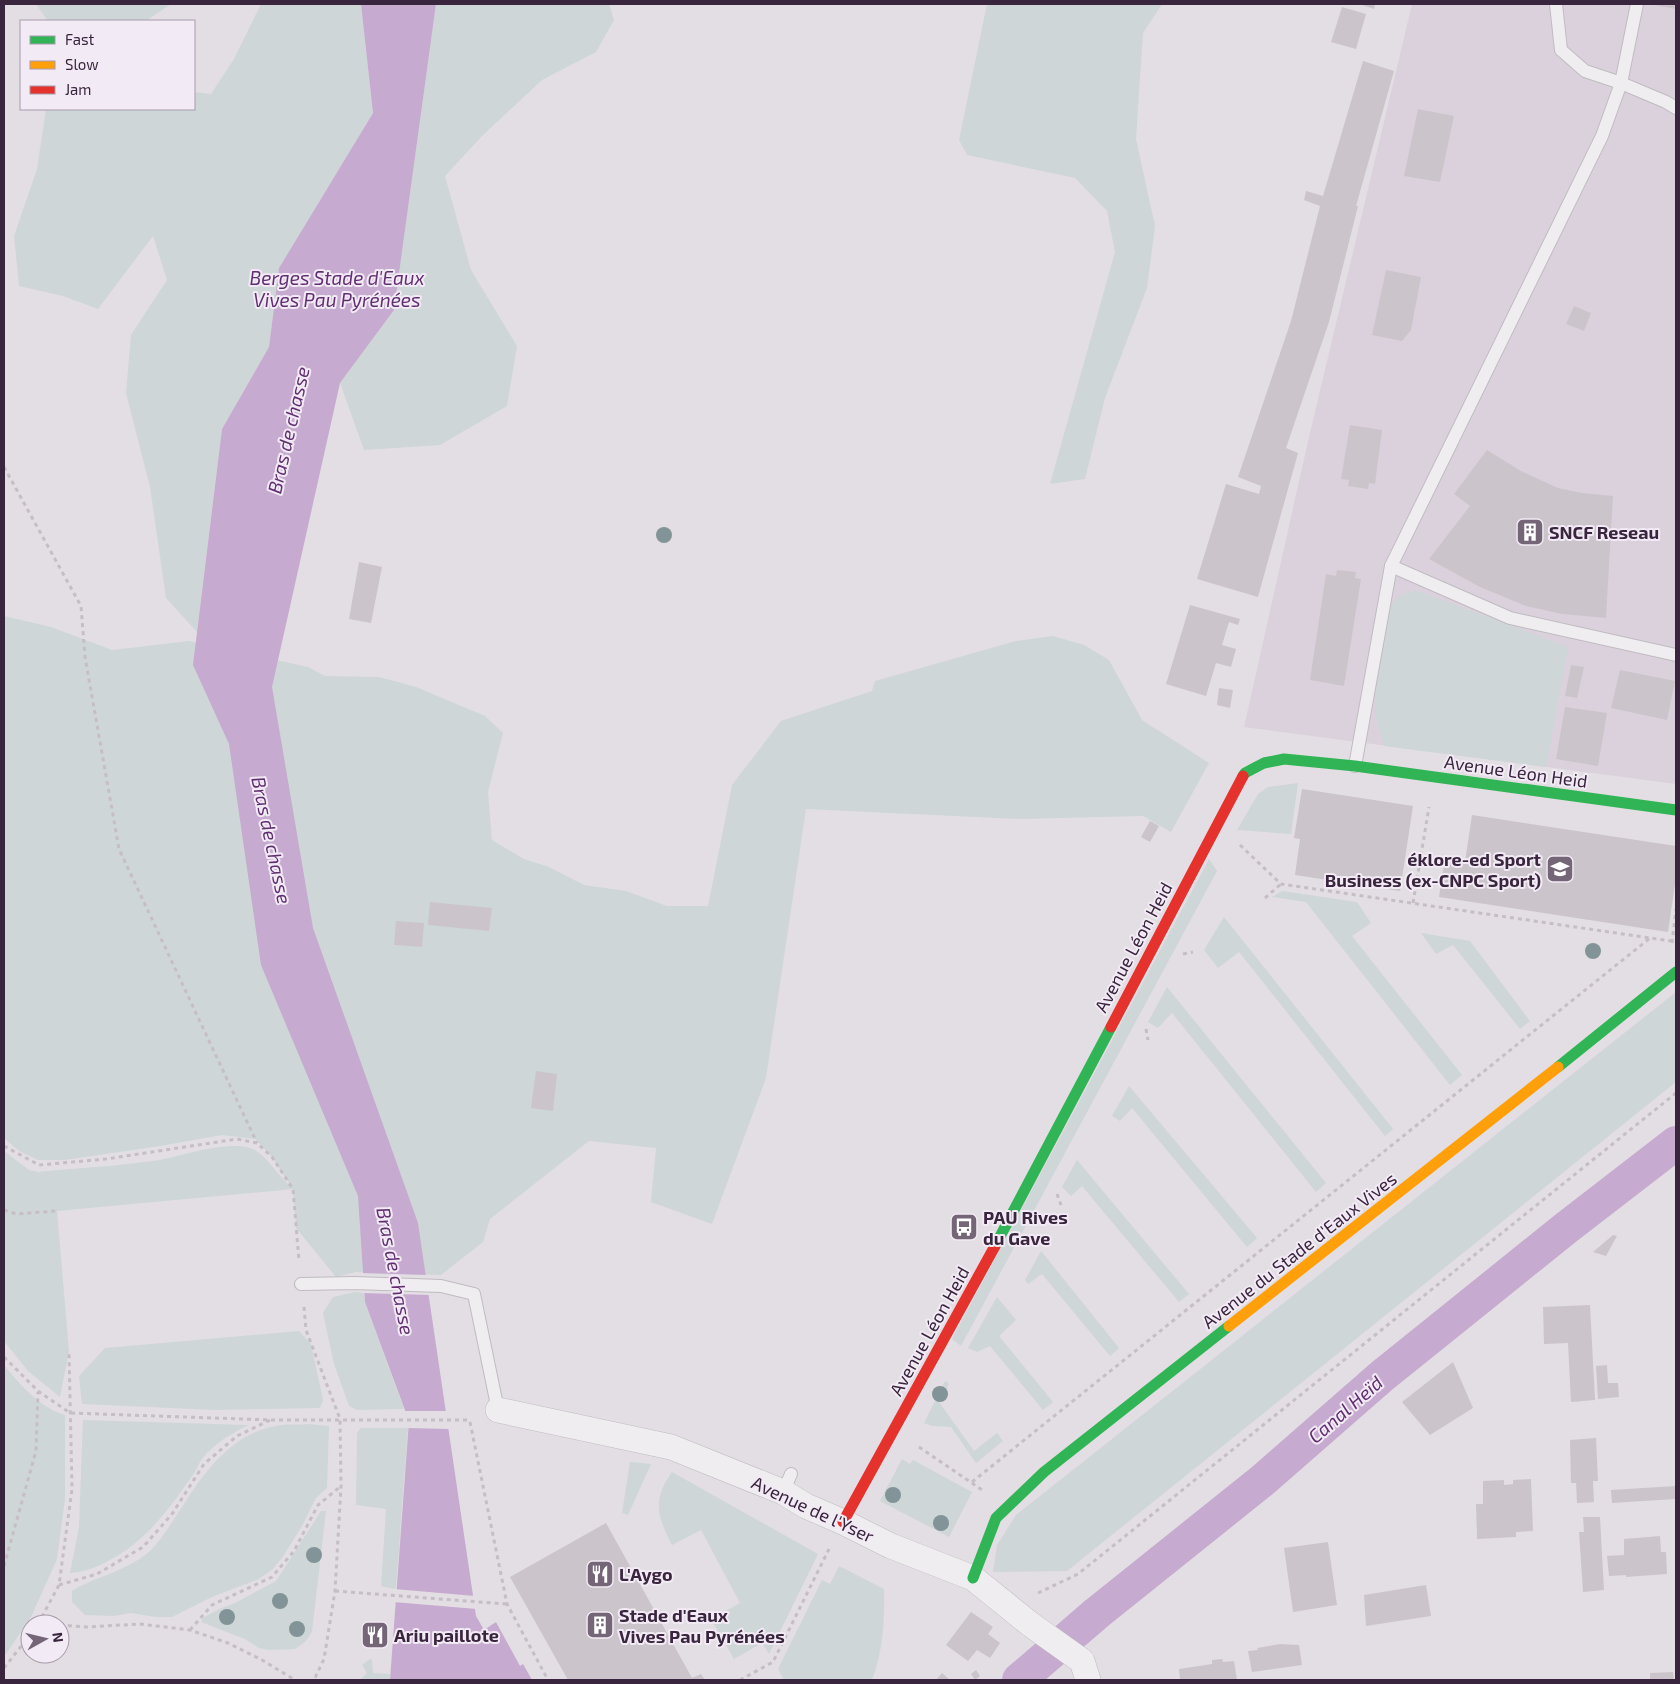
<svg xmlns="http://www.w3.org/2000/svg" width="1680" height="1684" viewBox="0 0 1680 1684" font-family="'Exo 2',sans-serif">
  <rect width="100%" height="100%" fill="#e3dee3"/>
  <path fill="#dbd1dc" d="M1412,4H1676V784L1244,727L1309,437Z"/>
  <g fill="#ced6d8">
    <path d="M36,4H171L146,21H48Z"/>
    <path d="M261,4H361L373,113L279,268L269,347L222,429L197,632L166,598L150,487L126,393L131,335L167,280L153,236L98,309L63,296L19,286L14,236L37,169L46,109H194V92L211,94L234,59Z"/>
    <path d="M436,4H609L614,20L596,52L542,80L482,136L445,176L471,270L517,346L507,406L440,445L364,450L340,383L394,310Z"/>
    <path d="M987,4H1162L1143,33L1136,139L1155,226L1147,288L1105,398L1085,479L1050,484L1115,252L1107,211L1075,178L967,155L959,140Z"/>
    <path d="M1418,591L1568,647L1546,767L1384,746C1382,734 1376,724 1375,712C1374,677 1384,640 1391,605C1398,595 1406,592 1418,591Z"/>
    <path d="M4,616L51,627L112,650L189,641L308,667L325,676L379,677L416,687L485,716L503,733L488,792L492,840L524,859L549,867L584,885L626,891L667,906H708L732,785L781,721L872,691L875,681L1016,641L1053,636L1084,645L1109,660L1142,720L1209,763L1171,832L1143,816L1020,819L806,809L766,1078L712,1224L651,1202L656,1148L589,1141L490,1219L483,1242L441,1275L356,1272L336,1277L296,1228L293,1189L57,1211L69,1351L60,1397L28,1371L4,1341V1151L29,1170L38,1172C78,1168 120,1166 160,1160C184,1155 227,1141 250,1148C265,1152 278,1177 291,1186L272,1157L255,1139L222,1135L160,1146L65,1160H38L19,1151L4,1138Z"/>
    <path d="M1298,783L1291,834L1237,830L1258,794L1268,787Z"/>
    <path d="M1209,859L1217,871L961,1346L952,1339Z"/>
    <path d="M1282,891L1357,902L1371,923L1352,936L1462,1075L1450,1085L1306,902L1272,897Z"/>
    <path d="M1224,917L1393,1129L1385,1136L1239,952L1218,968L1204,950Z"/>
    <path d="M1421,933L1470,941L1530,1021L1520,1029L1453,945L1436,954Z"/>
    <path d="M1167,987L1326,1183L1316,1192L1172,1013L1158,1028L1148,1022Z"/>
    <path d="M1676,992V1082L1067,1571L993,1572L997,1545L1016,1515Z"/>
    <path d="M1129,1086L1257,1238L1247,1247L1132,1108L1120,1121L1112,1116Z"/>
    <path d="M1077,1160L1189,1294L1179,1302L1082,1186L1071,1196L1062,1187Z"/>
    <path d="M1041,1251L1119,1348L1110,1356L1042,1274L1028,1284L1025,1280Z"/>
    <path d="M355,1292L364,1293L365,1302L404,1409L357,1410L349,1406L334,1364L323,1313L333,1297Z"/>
    <path d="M997,1297L1016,1320L999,1336L1053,1402L1043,1410L990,1346L977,1352L968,1348Z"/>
    <path d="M299,1331L311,1344L323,1400L320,1408L215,1410L82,1404L79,1376L105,1348Z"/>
    <path d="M4,1365C20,1385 39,1407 65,1415V1499L57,1559L31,1617L6,1654L4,1652Z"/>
    <path d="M945,1381L949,1384L939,1402L974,1451L997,1433L1003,1441L976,1463L951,1427L932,1426L924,1423Z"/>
    <path d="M83,1420L248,1425C231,1434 213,1444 202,1459C199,1463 197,1469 194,1473C170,1508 145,1543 106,1562C95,1568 83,1572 70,1573L79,1527Z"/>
    <path d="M308,1424L329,1426L327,1488L316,1498L302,1526L282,1558L272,1570L257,1580L214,1596L172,1617H156L131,1613L114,1616L85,1615L72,1602V1591C96,1576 128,1571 150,1551C164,1537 173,1520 184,1504C207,1468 235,1431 281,1425C290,1424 299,1425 308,1424Z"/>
    <path d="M361,1428H408L396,1587L394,1589L381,1586L386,1509L356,1505L357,1433Z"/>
    <path d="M902,1459L910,1464L913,1460L972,1492L949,1537L880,1501Z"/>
    <path d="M630,1462L651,1464L628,1515L622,1513Z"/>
    <path d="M672,1472L818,1554L769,1654L762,1643L734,1659L711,1619L740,1603L701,1530L672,1545C657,1516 652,1500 672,1472Z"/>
    <path d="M321,1511H326L312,1632L305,1642L295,1649L269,1650L259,1648L245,1639L201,1622L203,1618L219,1609L235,1603L276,1581Z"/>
    <path d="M839,1566L884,1589C885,1620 883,1651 872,1680H780L783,1678L778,1669L822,1580L830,1584Z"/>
    <path d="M370,1659L372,1660L373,1673L390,1674V1680H360L367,1673L362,1665Z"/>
  </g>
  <path fill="#c6aad0" d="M361,4H436L394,310L340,383L272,687L313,928L418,1223L476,1616L484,1630L496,1622L520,1666L523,1664L532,1680H390L409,1421L365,1302L358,1196L261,965L229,744L193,665L222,429L269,347L279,268L373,113Z"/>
  <g fill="#e3dee3">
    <path d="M360,1273L427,1275L430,1295L362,1293Z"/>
    <path d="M402,1411H448L450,1429L405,1428L406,1422Z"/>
    <path d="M394,1589L475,1596L477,1609L393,1602Z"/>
  </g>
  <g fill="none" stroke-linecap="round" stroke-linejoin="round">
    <path stroke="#c6aad0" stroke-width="34" d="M1019,1680L1097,1613L1263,1480L1382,1376L1566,1228L1676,1143"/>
  </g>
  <g fill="#cbc5cb">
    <path d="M1359,4H1375L1374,9Z"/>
    <path d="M1653,4H1676V9L1653,5Z"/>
    <path d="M1342,7L1366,14L1356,49L1331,42Z"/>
    <path d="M1363,61L1394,71L1356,206H1358L1329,322L1286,448L1298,453L1258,597L1197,579L1226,484L1259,494L1261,486L1238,477L1291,321L1320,206L1304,200L1306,191L1323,196Z"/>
    <path d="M1418,109L1454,116L1440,182L1404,176Z"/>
    <path d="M1386,270L1421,277L1411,330L1402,341L1372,335Z"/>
    <path d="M1574,306L1591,313L1584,331L1566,324Z"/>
    <path d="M1350,425L1382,430L1375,484L1369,483L1368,489L1348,486L1349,480L1341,479Z"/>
    <path d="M1487,450L1521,471L1558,488L1582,493L1613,496L1606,618L1562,614L1526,606L1480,587L1429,559L1470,506L1454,494Z"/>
    <path d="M359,562L382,567L371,623L349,619Z"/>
    <path d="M1337,570L1356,572L1355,578L1361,579L1344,686L1310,680L1326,574L1336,576Z"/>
    <path d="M1190,605L1240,619L1238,625L1229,622L1222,645L1236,649L1231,667L1216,663L1206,696L1166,684Z"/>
    <path d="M1571,665L1584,667L1577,698L1565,696Z"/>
    <path d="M1620,670L1675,681L1667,720L1611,708Z"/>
    <path d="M1219,688L1233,690L1230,708L1217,705Z"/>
    <path d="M1565,707L1607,713L1598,766L1556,759Z"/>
    <path d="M1302,789L1413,806L1400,891L1295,875L1300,839L1294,838Z"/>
    <path d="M1472,815L1676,846V877L1668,932L1439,897L1445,858L1465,862Z"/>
    <path d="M1150,821L1159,826L1150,842L1141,837Z"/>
    <path d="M430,902L492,908L489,931L428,925Z"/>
    <path d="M396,921L424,923L422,947L394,945Z"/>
    <path d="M536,1071L557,1074L553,1111L531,1108Z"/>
    <path d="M1613,1235L1617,1236L1606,1256L1593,1252Z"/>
    <path d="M1590,1305L1595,1400L1571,1402L1568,1343L1544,1344L1543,1307Z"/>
    <path d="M1453,1362L1473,1408L1430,1435L1402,1402Z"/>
    <path d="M1607,1365L1608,1383H1618L1619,1397L1598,1399L1596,1366Z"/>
    <path d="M1596,1438L1598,1481H1593L1594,1502L1577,1503L1576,1483H1571L1570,1440Z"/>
    <path d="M1531,1479L1533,1531L1516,1532V1537L1477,1539L1476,1504H1483V1481L1504,1480V1485L1513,1484V1480Z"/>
    <path d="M1676,1486L1675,1499L1612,1503L1611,1490Z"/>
    <path d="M1583,1517H1600L1604,1590L1583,1592L1579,1532H1584Z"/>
    <path d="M606,1523L692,1678L701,1674L705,1680H568L510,1577Z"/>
    <path d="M1660,1536L1661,1552H1666L1667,1574L1626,1577V1575L1609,1576L1607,1556L1624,1555V1539Z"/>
    <path d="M1328,1542L1337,1605L1293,1612L1284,1548Z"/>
    <path d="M1426,1585L1431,1616L1366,1626L1364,1595Z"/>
    <path d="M971,1612L993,1627L988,1634L1000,1643L990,1658L977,1650L968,1661L946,1645Z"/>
    <path d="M1280,1644L1299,1645L1302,1665L1252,1672L1248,1651L1258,1650L1257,1648Z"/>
    <path d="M1222,1659L1223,1662L1234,1661L1237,1680H1180L1179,1669L1212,1664V1660Z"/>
    <path d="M976,1670L980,1676L975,1680L971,1674Z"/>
    <path d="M1673,1672L1674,1680H1650V1673Z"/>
    <path d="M942,1673L950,1680H936Z"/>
  </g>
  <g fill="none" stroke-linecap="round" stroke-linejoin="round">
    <g stroke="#bfbbc1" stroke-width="14">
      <g id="lane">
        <path d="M1556,4L1561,50L1585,71L1621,83L1666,102L1676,108"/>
        <path d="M1391,566L1510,618L1676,655"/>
        <path d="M1355,766L1391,566L1602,136L1621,83L1637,4"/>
        <path d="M301,1284L355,1283L441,1286L474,1294L498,1410"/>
        <path d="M783,1492L791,1474"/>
      </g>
    </g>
    <g stroke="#bfbbc1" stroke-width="26">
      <path id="street" d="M498,1410L671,1447L783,1492L806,1506L843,1522L891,1546L973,1578L1030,1624L1082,1661L1088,1680"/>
    </g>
    <g stroke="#c5bfc5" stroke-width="3" stroke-dasharray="4 4" stroke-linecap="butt">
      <path d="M4,467L81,606L85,657L119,849L257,1143"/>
      <path d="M1240,845L1281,884L1671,941"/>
      <path d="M1265,898L1281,884"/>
      <path d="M1413,903L1429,807"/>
      <path d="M1672,943L1676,909"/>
      <path d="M1183,954L1193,952"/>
      <path d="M1146,1029L1148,1040"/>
      <path d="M4,1146L39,1165L106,1159L237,1139L257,1143L272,1157L293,1189L299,1261"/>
      <path d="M1057,1194L1061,1205"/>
      <path d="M4,1210L16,1214L56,1211"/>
      <path d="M304,1307L306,1330L340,1419L341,1486L335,1591L324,1659L314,1680"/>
      <path d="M4,1357L38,1391L70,1413L271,1420H469"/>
      <path d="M470,1422L507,1604L548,1680"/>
      <path d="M919,1447L982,1490"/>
      <path d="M972,1482L1650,938"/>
      <path d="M4,1566L36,1451L38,1392"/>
      <path d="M59,1585L97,1574L143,1547L172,1514L204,1464L237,1436L270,1420"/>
      <path d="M335,1591L506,1604"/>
      <path d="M1038,1593L1078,1574L1676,1093"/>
      <path d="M38,1624L59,1585L72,1489L69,1351"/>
      <path d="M60,1625L86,1627L140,1624L190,1630L228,1643L262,1660L295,1680"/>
      <path d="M190,1630L212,1605L272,1577L294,1551L318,1505L341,1486"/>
      <path d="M4,1668L30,1635"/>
      <path d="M740,1680L773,1662L829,1549"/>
    </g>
    <use href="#lane" stroke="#f0edf1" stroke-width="12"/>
    <use href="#street" stroke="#f0edf1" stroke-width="25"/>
    <g stroke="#30b455" stroke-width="11">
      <path d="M1243,776L1245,773L1264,763L1284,759L1355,766L1676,810"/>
      <path d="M1558,1067L1676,972"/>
      <path d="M995,1246L1111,1027"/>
      <path d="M973,1578L996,1518L1044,1472L1229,1326"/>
    </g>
    <path stroke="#ff9f0a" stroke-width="11" d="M1229,1326L1558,1067"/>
    <g stroke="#e5322d" stroke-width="11">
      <path d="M1111,1027L1243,776"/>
      <path d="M843,1522L995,1246"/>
    </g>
  </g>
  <g fill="#829497">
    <circle cx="664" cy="535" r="8"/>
    <circle cx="1593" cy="951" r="8"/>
    <circle cx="940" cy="1394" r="8"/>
    <circle cx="893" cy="1495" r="8"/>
    <circle cx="941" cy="1523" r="8"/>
    <circle cx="314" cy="1555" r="8"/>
    <circle cx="280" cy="1601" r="8"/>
    <circle cx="227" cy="1617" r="8"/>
    <circle cx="297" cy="1629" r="8"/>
  </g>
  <defs>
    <g id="building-square" transform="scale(1.4375)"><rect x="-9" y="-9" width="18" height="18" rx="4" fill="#746677" stroke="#f2eaf4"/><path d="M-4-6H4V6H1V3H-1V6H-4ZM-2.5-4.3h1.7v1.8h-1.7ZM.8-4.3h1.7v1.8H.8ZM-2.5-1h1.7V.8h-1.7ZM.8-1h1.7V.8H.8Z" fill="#fff"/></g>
    <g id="university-square" transform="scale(1.4375)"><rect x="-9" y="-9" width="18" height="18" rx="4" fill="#746677" stroke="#f2eaf4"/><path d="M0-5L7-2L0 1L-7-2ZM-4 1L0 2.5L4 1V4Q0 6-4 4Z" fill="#fff"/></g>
    <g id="bus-square" transform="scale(1.4375)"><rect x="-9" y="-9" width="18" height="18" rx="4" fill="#746677" stroke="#f2eaf4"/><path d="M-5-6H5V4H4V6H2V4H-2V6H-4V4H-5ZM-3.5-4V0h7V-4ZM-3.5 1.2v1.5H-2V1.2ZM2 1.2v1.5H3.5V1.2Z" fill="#fff"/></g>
    <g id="restaurant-square" transform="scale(1.4375)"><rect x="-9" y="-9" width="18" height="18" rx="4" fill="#746677" stroke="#f2eaf4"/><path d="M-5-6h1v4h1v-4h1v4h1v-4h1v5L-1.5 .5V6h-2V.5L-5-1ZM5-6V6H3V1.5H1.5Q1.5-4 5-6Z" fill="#fff"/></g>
  </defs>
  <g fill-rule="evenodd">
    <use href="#building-square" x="1530" y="532"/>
    <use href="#university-square" x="1560" y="869"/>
    <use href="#bus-square" x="964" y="1227"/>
    <use href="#restaurant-square" x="600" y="1574"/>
    <use href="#building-square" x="600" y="1625"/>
    <use href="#restaurant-square" x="375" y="1635"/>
  </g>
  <g text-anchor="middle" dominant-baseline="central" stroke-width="4" stroke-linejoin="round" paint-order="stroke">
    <g font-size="18" font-weight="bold" fill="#39253d" stroke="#f2eaf4" text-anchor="start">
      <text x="1549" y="532">SNCF Reseau</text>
      <text x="1541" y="859" text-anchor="end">éklore-ed Sport<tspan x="1541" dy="21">Business (ex-CNPC Sport)</tspan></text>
      <text x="983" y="1217">PAU Rives<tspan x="983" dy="21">du Gave</tspan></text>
      <text x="619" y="1574">L'Aygo</text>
      <text x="619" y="1615">Stade d'Eaux<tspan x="619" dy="21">Vives Pau Pyrénées</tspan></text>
      <text x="394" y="1635">Ariu paillote</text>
    </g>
    <g font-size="18" fill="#39253d" stroke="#f2eaf4">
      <text transform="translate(1516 771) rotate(8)">Avenue Léon Heid</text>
      <text transform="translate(1133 947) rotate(-62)">Avenue Léon Heid</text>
      <text transform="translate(1299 1250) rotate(-38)">Avenue du Stade d'Eaux Vives</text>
      <text transform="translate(929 1331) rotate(-61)">Avenue Léon Heid</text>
      <text transform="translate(813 1509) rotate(25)">Avenue de l'Yser</text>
    </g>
    <g font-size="19" font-style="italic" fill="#602e71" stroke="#f2eaf4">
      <text x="337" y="277">Berges Stade d'Eaux<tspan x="337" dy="22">Vives Pau Pyrénées</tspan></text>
      <text transform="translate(288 430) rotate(-77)">Bras de chasse</text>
      <text transform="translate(272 840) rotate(78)">Bras de chasse</text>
      <text transform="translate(396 1271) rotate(79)">Bras de chasse</text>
      <text transform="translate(1345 1409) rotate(-41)">Canal Heïd</text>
    </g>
  </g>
  <rect width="1680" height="1684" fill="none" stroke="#39253d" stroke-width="10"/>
  <rect x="20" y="20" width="175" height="90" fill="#f2eaf4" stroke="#a89bab"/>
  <rect x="30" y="36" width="25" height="8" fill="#30b455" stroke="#a89bab"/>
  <text x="65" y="45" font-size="15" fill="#39253d">Fast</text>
  <rect x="30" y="61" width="25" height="8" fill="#ff9f0a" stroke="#a89bab"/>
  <text x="65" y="70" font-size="15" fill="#39253d">Slow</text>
  <rect x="30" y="86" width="25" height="8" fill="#e5322d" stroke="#a89bab"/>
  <text x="65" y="95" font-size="15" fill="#39253d">Jam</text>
  <g transform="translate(45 1639) rotate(82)"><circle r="24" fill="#f2eaf4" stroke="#a89bab"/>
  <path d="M0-4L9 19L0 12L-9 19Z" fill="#746677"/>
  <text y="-8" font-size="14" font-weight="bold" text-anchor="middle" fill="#39253d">N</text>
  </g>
</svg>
